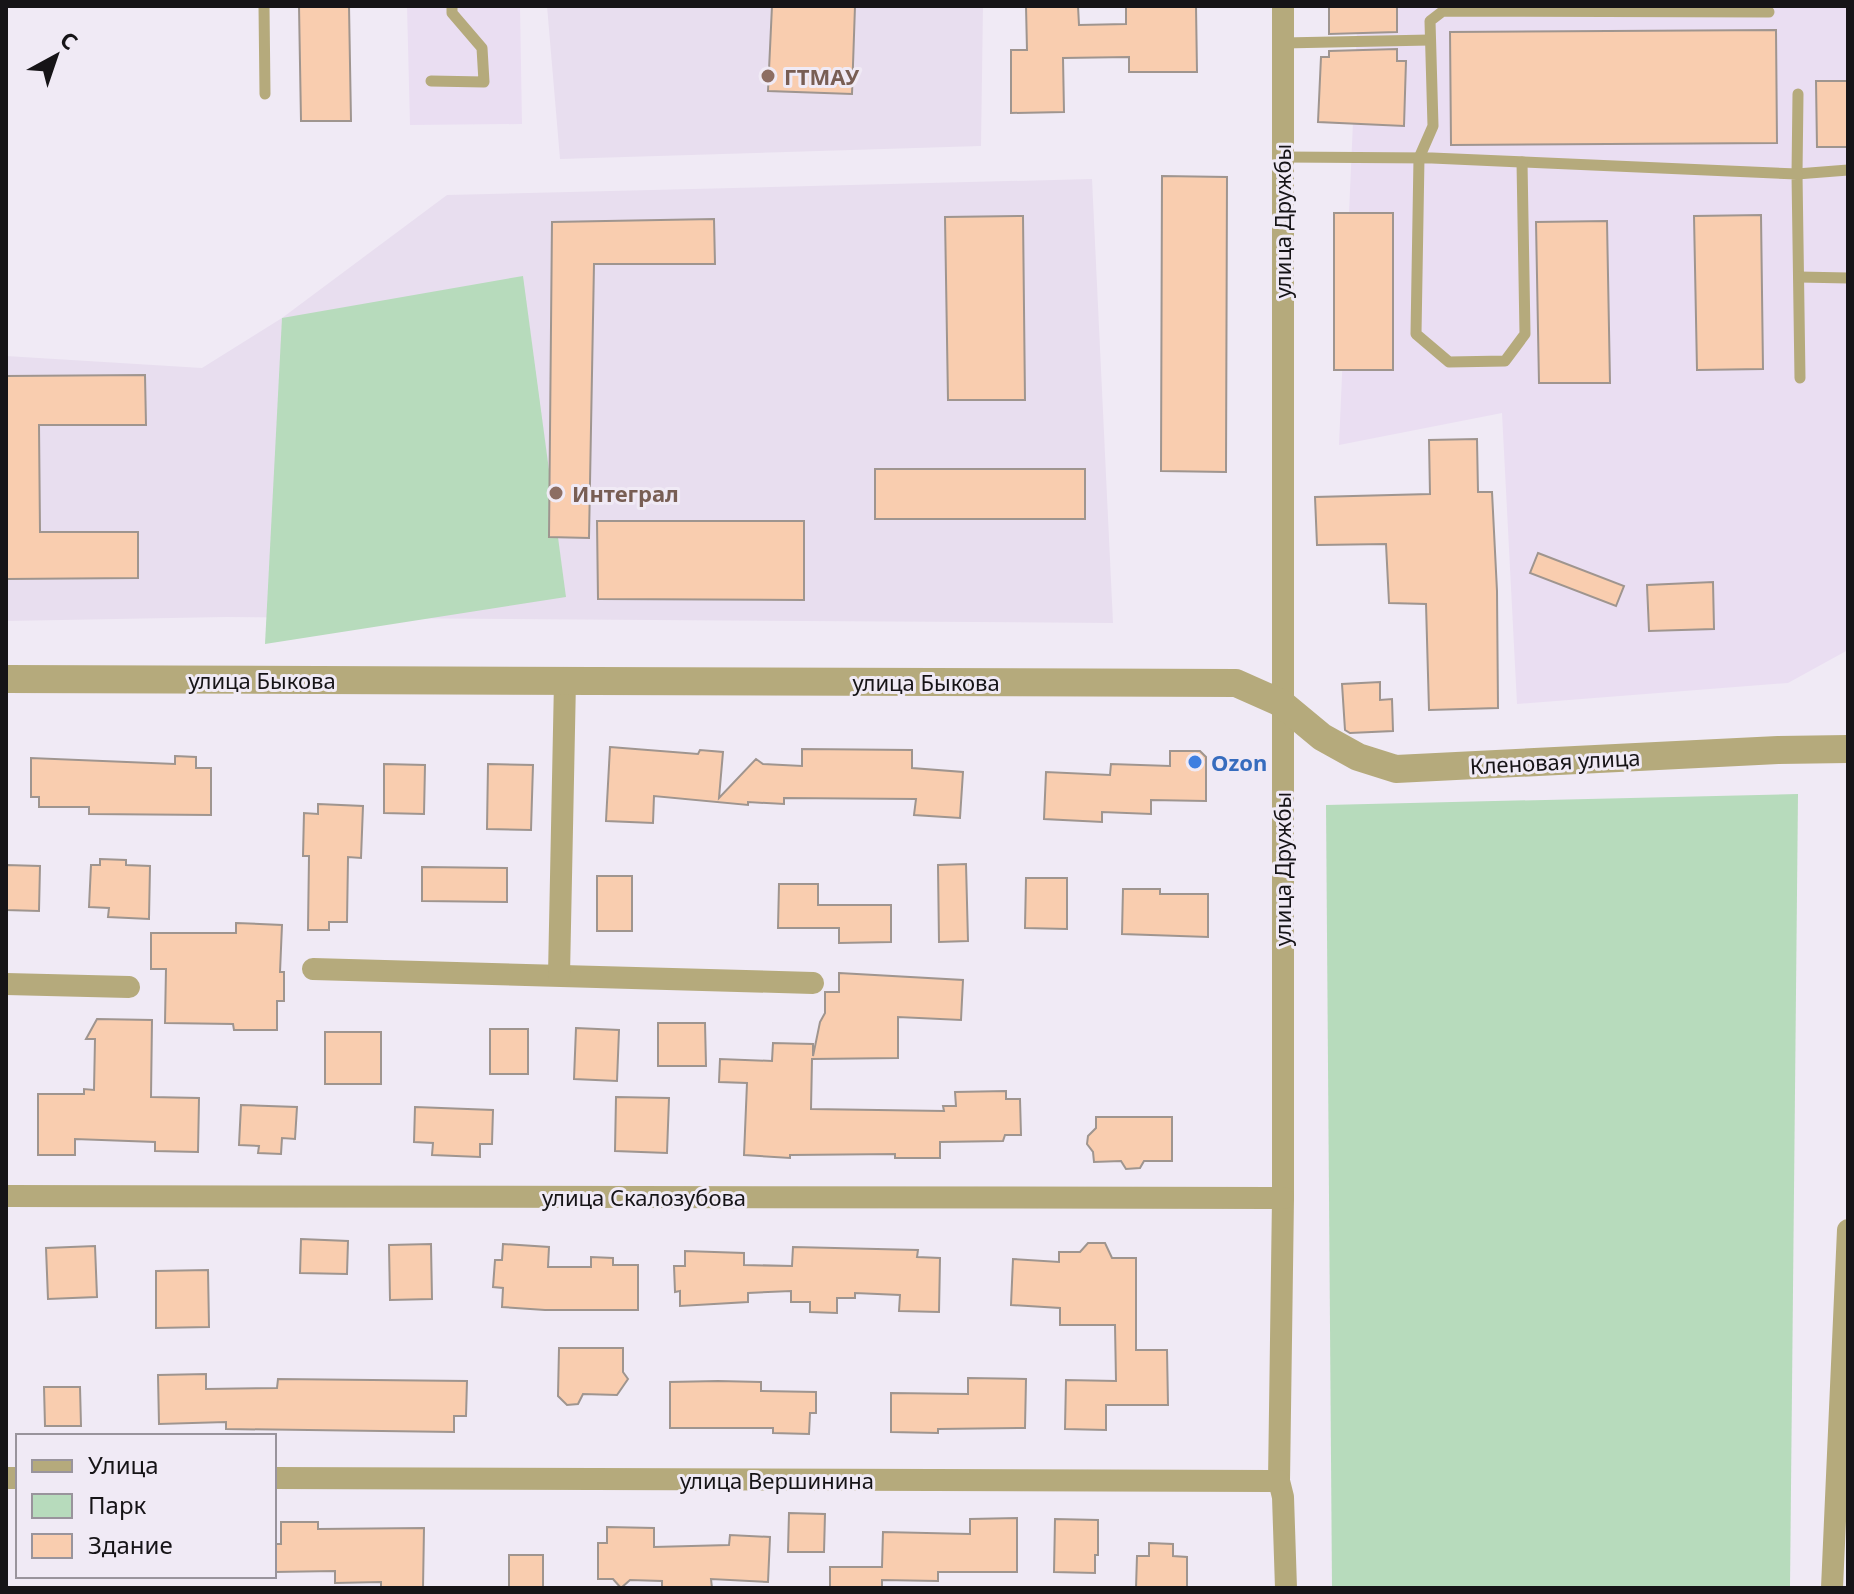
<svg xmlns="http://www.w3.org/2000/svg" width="1854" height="1594" viewBox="0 0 1854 1594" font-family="'Noto Sans',sans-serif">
  <rect width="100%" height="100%" fill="#f0eaf5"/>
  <g fill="#e8deef">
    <path d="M547,6H983L981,146L560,159Z"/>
    <path d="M1092,179L1113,623L226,617L6,621V356L202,368L282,318L447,195Z"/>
  </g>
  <g fill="#eadef2">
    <path d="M407,6H520L522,124L410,125Z"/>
    <path d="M1358,6H1848V650L1788,683L1517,704L1502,413L1339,445Z"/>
  </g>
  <g fill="#b7dbbc">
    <path d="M523,276L566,597L265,644L282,318Z"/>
    <path d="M1798,794L1790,1588H1332L1326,805Z"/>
  </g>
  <g fill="#f9cdaf" stroke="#9f958f" stroke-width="2">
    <path d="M299,6H349L351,121H301Z"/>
    <path d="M772,6H855L852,94L768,91Z"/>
    <path d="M1026,6H1078L1079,25L1126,24V6H1196L1197,72H1129V57L1063,58L1064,112L1011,113V50H1027Z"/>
    <path d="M1329,6H1397V32L1329,34Z"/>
    <path d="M1776,30L1777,143L1451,145L1450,32Z"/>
    <path d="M1397,49V61H1406L1404,126L1318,122L1321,57H1329V51Z"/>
    <path d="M1816,81H1848V147H1817Z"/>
    <path d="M1162,176L1227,177L1226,472L1161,471Z"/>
    <rect x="1334" y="213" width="59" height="157"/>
    <path d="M1761,215L1763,369L1697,370L1694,216Z"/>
    <path d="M1023,216L1025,400H948L945,217Z"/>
    <path d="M714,219L715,264H594L589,538L549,537L552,222Z"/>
    <path d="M1607,221L1610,383H1539L1536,222Z"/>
    <path d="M145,375L146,425H39L40,532H138V578L6,579V376Z"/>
    <path d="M1477,439L1478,492H1492L1497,591L1498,708L1429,710L1426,604L1389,603L1386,544L1317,545L1315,497L1430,494L1429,440Z"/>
    <rect x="875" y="469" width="210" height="50"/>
    <path d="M597,521H804V600L598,599Z"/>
    <path d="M1538,553L1624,586L1616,606L1530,573Z"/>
    <path d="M1713,582L1714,629L1649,631L1647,585Z"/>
    <path d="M1380,682V700L1392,699L1393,731L1350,733L1345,730L1342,684Z"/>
    <path d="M610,747L698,754L700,750L723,752L719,798L756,759L763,764L802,766V749L912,750V768L963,772L960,818L914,815L916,799L784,798V804L748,802V805L654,796L653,823L606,821Z"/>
    <path d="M1170,751H1200L1206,757V801L1151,800V814L1102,812V822L1044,819L1046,772L1110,775L1111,764L1170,766Z"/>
    <path d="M175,756L196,757V768H211V815L89,814V807H39V797H31V758L175,764Z"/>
    <path d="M384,764L425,765L424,814L384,813Z"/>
    <path d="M488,764L533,765L531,830L487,829Z"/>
    <path d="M318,804L363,806L361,858L348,857L347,922H329V930H308L309,856H303L304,813L318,814Z"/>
    <path d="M100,859L126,860V865L150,866L149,919L108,917L109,908L89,907L91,865H100Z"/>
    <path d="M966,864L968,941L939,942L938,865Z"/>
    <path d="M6,865L40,866L39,911L6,910Z"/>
    <path d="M422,867L507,868V902L422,901Z"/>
    <rect x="597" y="876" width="35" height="55"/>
    <path d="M1026,878H1067V929L1025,928Z"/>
    <path d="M779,884H818V905H891V942L839,943V928H778Z"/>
    <path d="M1123,889H1160V894H1208V937L1122,934Z"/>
    <path d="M236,923L282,925L280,972H284V1001H277V1030H234L233,1024L165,1023L166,969H151V933H236Z"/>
    <path d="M839,973L963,980L961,1020L898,1017V1058L812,1059L811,1109L944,1111L943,1106H956L955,1092L1006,1091V1099H1020L1021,1135H1005L1003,1141L940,1142V1158H895V1154L790,1155V1158L744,1155L747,1083L719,1082L720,1059L772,1061L773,1043L813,1044V1056L820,1022L825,1013V992H839Z"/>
    <path d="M97,1019L152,1020L151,1097L199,1098L198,1152L155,1151V1142L75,1139V1155H38V1094H84V1089L94,1090L95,1039H86Z"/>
    <path d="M658,1023H705L706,1066H658Z"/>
    <path d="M576,1028L619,1030L617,1081L574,1079Z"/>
    <rect x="490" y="1029" width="38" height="45"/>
    <rect x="325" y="1032" width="56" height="52"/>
    <path d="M616,1097L669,1098L667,1153L615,1151Z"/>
    <path d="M241,1105L297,1107L295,1139L282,1138L281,1154L258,1153L259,1146L239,1145Z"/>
    <path d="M415,1107L493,1110L492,1144H480V1157L432,1155L433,1143L414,1142Z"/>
    <path d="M1096,1117H1172V1161H1144L1140,1168L1126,1169L1121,1161L1094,1162L1093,1152L1087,1144L1088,1136L1096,1128Z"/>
    <path d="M301,1239L348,1241L347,1274L300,1273Z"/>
    <path d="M1088,1243H1105L1112,1258H1136V1350H1167L1168,1405H1106V1430L1065,1429L1066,1380L1116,1381L1115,1325H1060V1308L1011,1305L1013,1259L1059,1262V1252H1080Z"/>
    <path d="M431,1244L432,1299L390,1300L389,1245Z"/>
    <path d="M503,1244L549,1247L548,1267H591V1257L613,1258V1265H638V1310H545L502,1307L503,1288L493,1287L495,1260H502Z"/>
    <path d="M95,1246L97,1297L48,1299L46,1248Z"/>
    <path d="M793,1247L918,1250L917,1257L940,1258L939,1312L899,1311L900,1295L855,1293V1298H837V1313L810,1312V1302H791V1291L748,1293V1302L680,1306V1291L675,1292L674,1266H685V1251L744,1253V1265L792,1266Z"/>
    <path d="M208,1270L209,1327L156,1328V1271Z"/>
    <path d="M559,1348H623V1372L628,1379L617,1395L583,1394L578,1404L567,1405L558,1396Z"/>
    <path d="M206,1374V1389L277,1388L278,1379L467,1381L466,1416H454V1432L226,1429V1422L159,1424L158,1375Z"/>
    <path d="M968,1378L1026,1379L1025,1428L938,1429V1433L891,1432V1393L968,1394Z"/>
    <path d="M718,1381L761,1382V1391L816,1392V1413H810L809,1434L773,1433V1428H670V1382Z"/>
    <path d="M44,1387H80L81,1426H45Z"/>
    <path d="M789,1513L825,1514L824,1552H788Z"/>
    <path d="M1017,1518V1572H938V1581L882,1580V1588H830V1567H882L883,1532L970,1534V1519Z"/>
    <path d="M1055,1519L1098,1520V1555H1095V1573L1054,1572Z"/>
    <path d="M281,1522H318V1529L424,1528L423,1588H381V1582L335,1583V1571L274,1572V1544H281Z"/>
    <path d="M607,1527L654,1528V1547L729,1545L730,1535L770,1537L768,1582L711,1579L712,1588H662V1581L630,1580L621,1588L613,1579H598V1543H607Z"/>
    <path d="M1149,1543L1173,1544V1556L1187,1557V1588H1136L1137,1556H1149Z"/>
    <rect x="509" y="1555" width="34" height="33"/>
  </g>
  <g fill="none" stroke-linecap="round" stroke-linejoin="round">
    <g stroke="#b5aa7c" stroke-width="11">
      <path d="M264,6L265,94"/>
      <path d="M1283,43L1430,40"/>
      <path d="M431,81L484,82L482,48L452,13V6"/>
      <path d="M1798,94L1797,174L1848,170"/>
      <path d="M1283,157L1432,158L1797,174L1800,378"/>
      <path d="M1522,162L1525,334L1505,361L1449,362L1416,334L1419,158L1433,126L1430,21L1443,11L1769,12"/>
      <path d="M1799,277L1848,278"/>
    </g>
    <g stroke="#b5aa7c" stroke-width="22">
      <path d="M1283,6V1198L1279,1481L1283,1497L1286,1588"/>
      <path d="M313,969L813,983"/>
      <path d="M559,975L565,681"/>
      <path d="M6,984L129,987"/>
      <path d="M6,1196L1283,1198"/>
      <path d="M6,1478H18"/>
      <path d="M274,1478L1279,1481"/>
      <path d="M1832,1588L1848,1230"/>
    </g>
    <path stroke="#b5aa7c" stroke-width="28" d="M6,679L1236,683L1281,703L1322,737L1358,757L1396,769L1778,750L1848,749"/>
  </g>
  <g fill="#8d6e63" stroke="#f0eaf5" stroke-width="3">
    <circle cx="768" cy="76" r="8"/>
    <circle cx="556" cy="493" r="8"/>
  </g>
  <circle fill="#3f7fe0" stroke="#f0eaf5" stroke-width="3" cx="1195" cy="762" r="8"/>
  <g text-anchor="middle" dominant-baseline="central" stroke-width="6" stroke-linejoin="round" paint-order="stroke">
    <g font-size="22" font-weight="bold" fill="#785e54" stroke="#f0eaf5" text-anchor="start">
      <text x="784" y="76">ГТМАУ</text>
      <text x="572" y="493">Интеграл</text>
    </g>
    <g font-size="22" fill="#161417" stroke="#f0eaf5">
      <text transform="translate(1282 221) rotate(-90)">улица Дружбы</text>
      <text x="262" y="680">улица Быкова</text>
      <text x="926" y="682">улица Быкова</text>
      <text transform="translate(1555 761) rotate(-3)">Кленовая улица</text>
      <text transform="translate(1282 869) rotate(-90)">улица Дружбы</text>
      <text x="644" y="1197">улица Скалозубова</text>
      <text x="777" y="1480">улица Вершинина</text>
    </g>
    <g font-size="22" font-weight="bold" fill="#366cbe" stroke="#f0eaf5" text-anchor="start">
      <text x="1211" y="762">Ozon</text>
    </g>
  </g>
  <rect width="1854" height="1594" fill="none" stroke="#161417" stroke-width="16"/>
  <rect x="16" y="1434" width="260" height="144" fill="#f0eaf5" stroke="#99949c" stroke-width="2"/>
  <rect x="32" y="1460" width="40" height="12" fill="#b5aa7c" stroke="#99949c" stroke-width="2"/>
  <text x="88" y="1474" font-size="24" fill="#161417">Улица</text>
  <rect x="32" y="1494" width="40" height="24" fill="#b7dbbc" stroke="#99949c" stroke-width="2"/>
  <text x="88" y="1514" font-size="24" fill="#161417">Парк</text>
  <rect x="32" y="1534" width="40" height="24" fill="#f9cdaf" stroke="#99949c" stroke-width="2"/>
  <text x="88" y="1554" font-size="24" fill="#161417">Здание</text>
  <g transform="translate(56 56) rotate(40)" stroke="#f0eaf5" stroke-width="6" paint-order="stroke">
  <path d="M0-6L14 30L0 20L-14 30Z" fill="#161417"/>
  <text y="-12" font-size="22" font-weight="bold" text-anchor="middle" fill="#161417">С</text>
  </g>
</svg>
